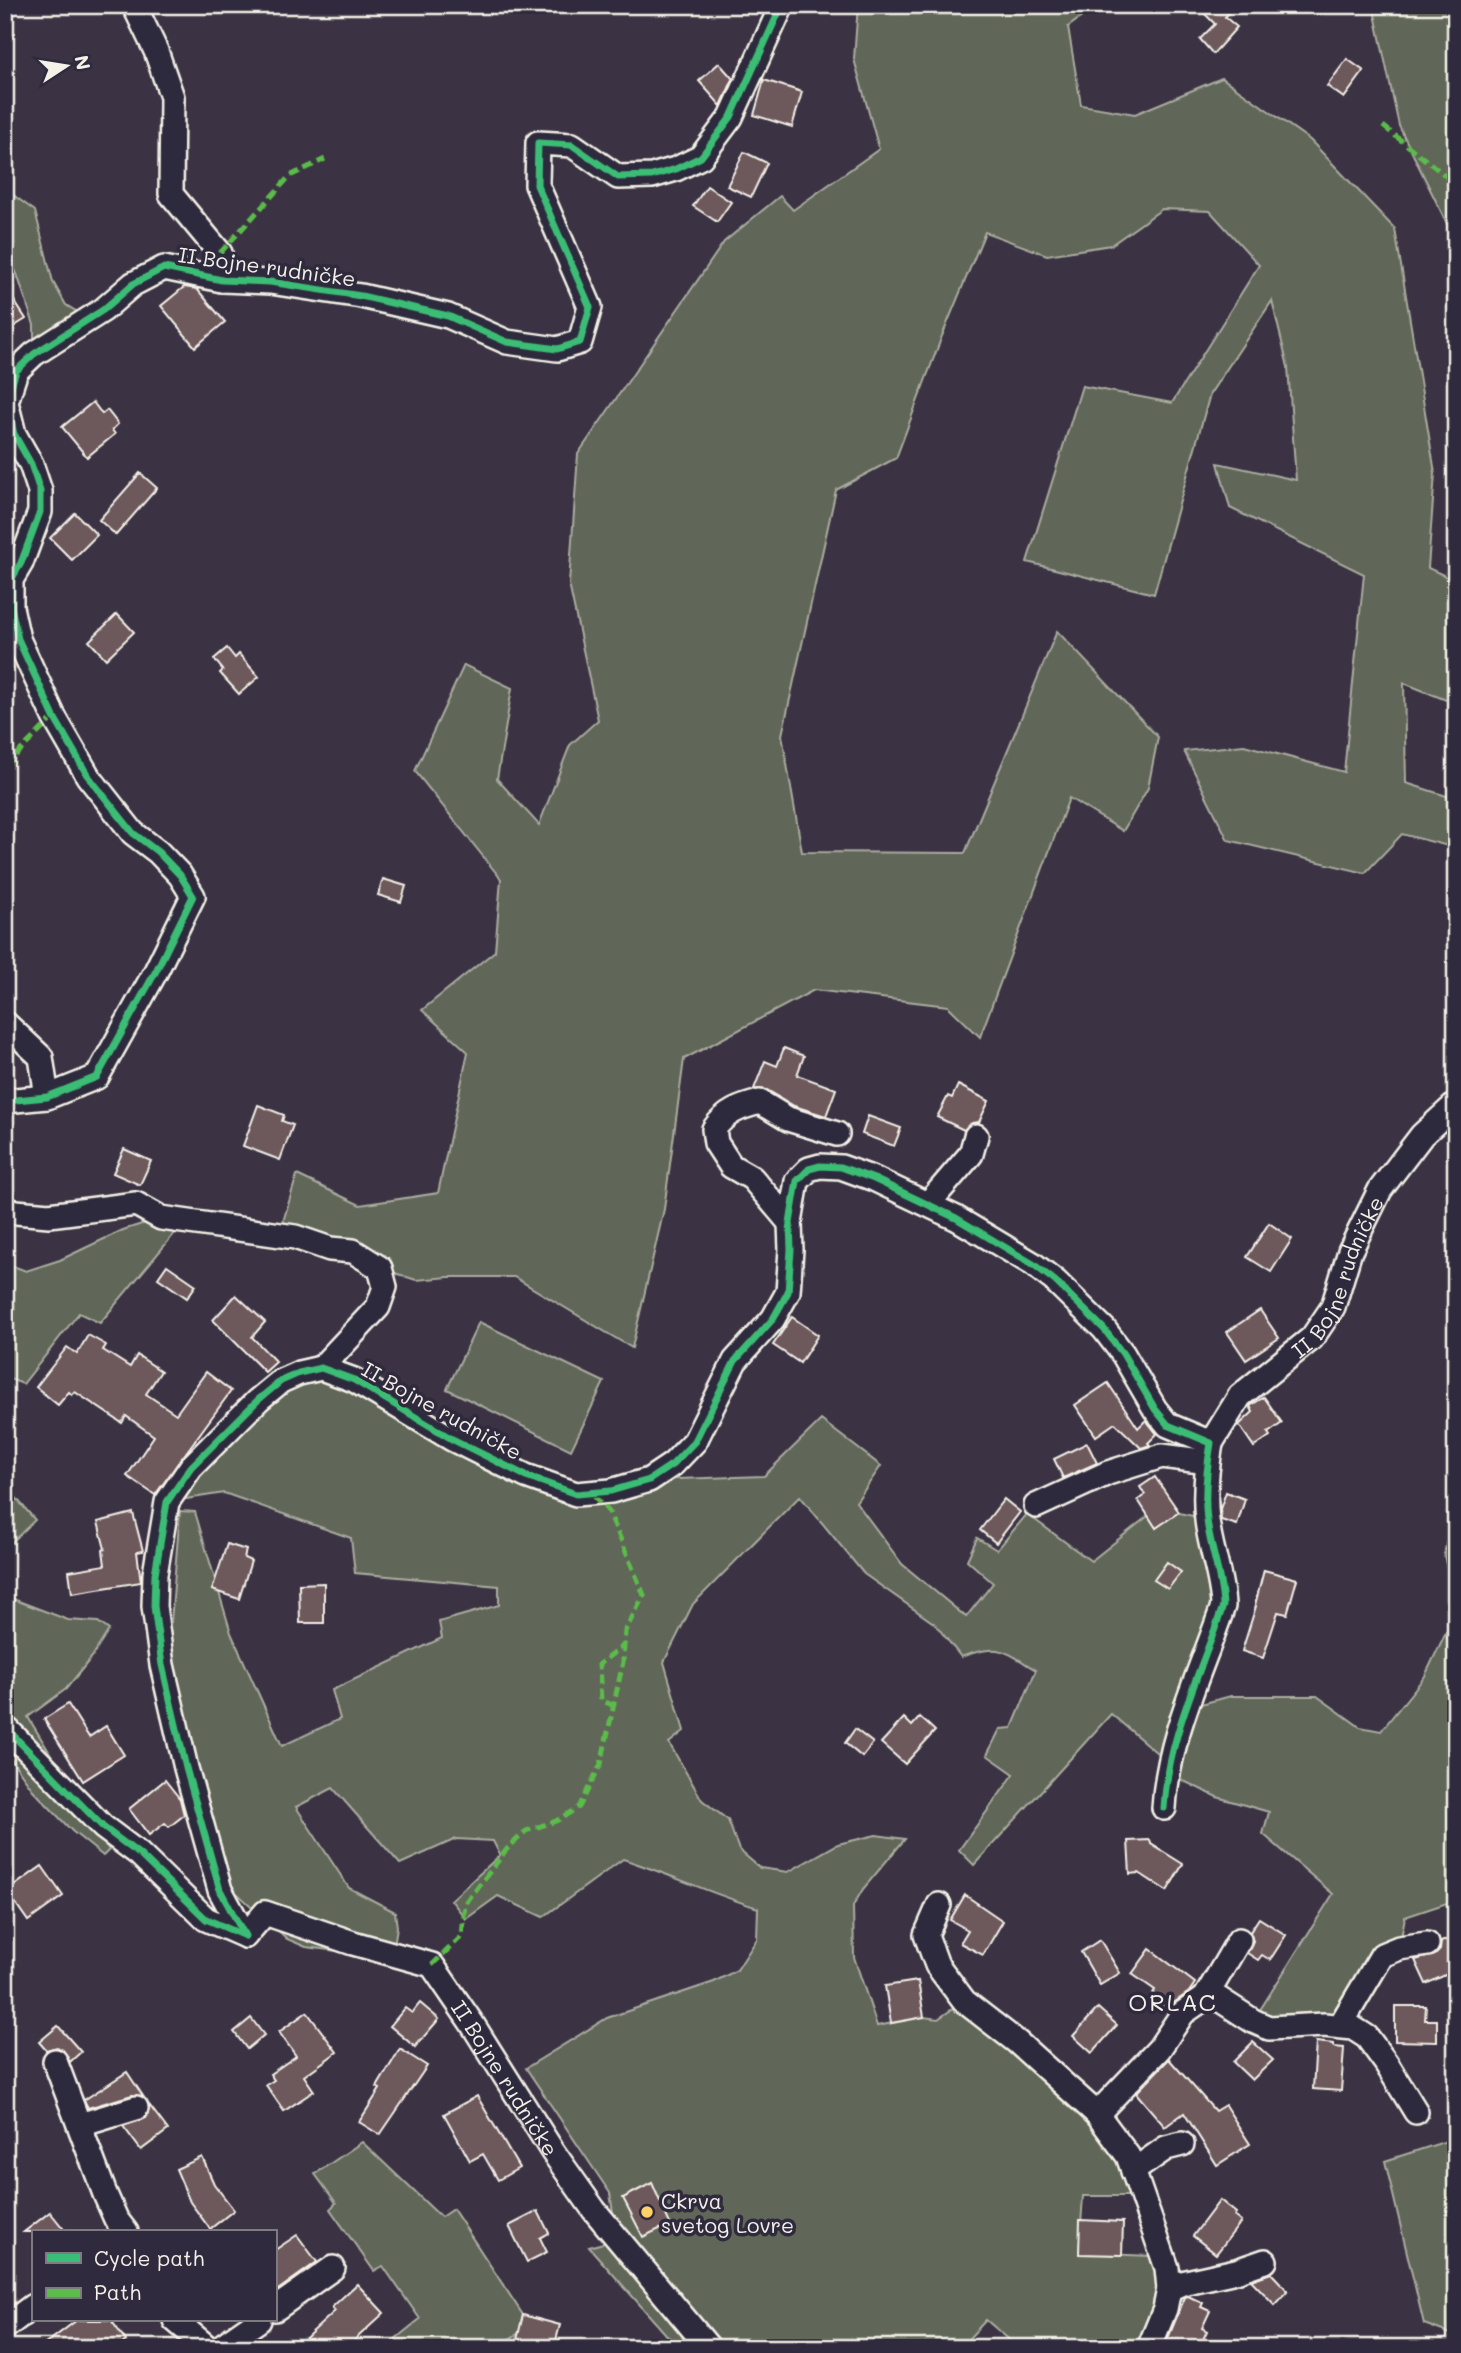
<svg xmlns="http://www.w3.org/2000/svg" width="1461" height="2353" viewBox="0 0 1461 2353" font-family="Mali,sans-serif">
  <rect width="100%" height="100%" fill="#3b3343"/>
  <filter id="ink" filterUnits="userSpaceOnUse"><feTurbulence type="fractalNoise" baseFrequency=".0143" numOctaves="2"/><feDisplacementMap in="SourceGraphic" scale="14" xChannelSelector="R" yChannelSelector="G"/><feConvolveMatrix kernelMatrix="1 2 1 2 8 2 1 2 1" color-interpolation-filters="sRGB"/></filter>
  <g filter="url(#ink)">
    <g fill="#606658" stroke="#aaaca0" stroke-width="2">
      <path d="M858,5H1098L1068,27L1081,105L1135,114L1222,78L1310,140L1395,229L1435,473L1428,568L1456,581V704L1404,683L1406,783L1456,799V848L1402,834L1365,873L1228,840L1184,751L1244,745L1344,772L1364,574L1230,508L1218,463L1296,480L1288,367L1272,301L1210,394L1154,594L1027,562L1082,386L1172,403L1259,265L1210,211L1162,209L1111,245L1047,255L985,232L942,336L896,458L836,490L782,735L802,852L965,853L1057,631L1158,737L1148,788L1123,831L1069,798L980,1037L948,1006L814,990L684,1059L664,1209L632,1348L514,1277H449L416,1280L279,1235L297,1175L360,1205L438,1193L468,1052L422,1010L495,951L501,879L415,771L464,665L512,688L497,779L539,825L570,745L598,720L569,584L578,454L724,242L780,196L793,210L879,149L854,59Z"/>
      <path d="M1373,5H1456V242L1399,126Z"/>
      <path d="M5,189L35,211L53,282L66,305L79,313L34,354V325L17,274L5,252Z"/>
      <path d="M161,1218L185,1221L100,1323L79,1313L23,1384L5,1377V1263L26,1271L60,1260L123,1230Z"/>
      <path d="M479,1322L604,1382L571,1450L447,1389Z"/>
      <path d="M316,1370L555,1487L649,1480L764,1476L821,1420L881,1466L856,1502L902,1564L966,1617L993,1583L967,1560L977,1538L997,1550L1027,1514L1091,1561L1158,1508L1206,1519L1223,1587L1186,1708L1231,1696H1317L1360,1727L1381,1731L1425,1676L1456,1611V1900L1405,1917L1399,1948L1340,2026L1253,2021L1333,1894L1263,1834L1269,1812L1217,1797L1167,1773L1170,1764L1111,1714L974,1865L959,1850L1014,1774L987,1755L1000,1729L1012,1728L1036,1670C1003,1650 999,1643 961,1657L935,1624L864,1574L800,1496L693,1604L664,1662L684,1731L669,1743L702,1800L728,1820L739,1850L760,1868L788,1872L838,1844L876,1835L905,1839L863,1889L853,1906L854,1957L877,2026L924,2017L938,2019L964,2001L1097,2114L1141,2196H1083L1079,2253L1152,2256L1169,2289L1152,2337L1172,2348H1019L986,2320L960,2348H678L589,2247L617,2239L610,2193L526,2068L607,2018L714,1982L737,1970L757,1939L758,1908C712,1894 669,1874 623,1859L543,1917L498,1896L466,1919L451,1900L500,1855L493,1841L456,1839L400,1864L333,1788L296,1807L349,1888L395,1912L397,1927L392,1958L306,1947L287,1939L238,1894L209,1879L153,1619L171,1622L180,1511L195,1512L231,1633L282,1746L340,1719L332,1690L442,1638L439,1622L499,1605V1586L355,1573L351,1538L224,1493L167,1502L254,1397Z"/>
      <path d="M5,1485L35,1520L5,1549Z"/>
      <path d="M1456,1495V1610L1444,1555Z"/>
      <path d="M5,1596L68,1620L98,1622L109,1630L92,1657L66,1689L28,1717L109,1850L103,1856L72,1831L33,1790L5,1751Z"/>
      <path d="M1456,2138V2336L1424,2324L1385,2161Z"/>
      <path d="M362,2142L441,2217L453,2209L523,2315L519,2333L494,2348H384L420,2319L383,2266L374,2271L330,2209L336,2203L315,2174Z"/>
    </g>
    <g fill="#6d585b" stroke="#f4f1e8" stroke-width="2">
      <path d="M1196,5H1236L1225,17L1237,27L1213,54L1200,39L1215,24Z"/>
      <path d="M1347,59L1364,71L1344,98L1327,86Z"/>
      <path d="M719,63L733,79L721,106L699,81Z"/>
      <path d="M764,80L802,92L792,127L754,115Z"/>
      <path d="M744,152L767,163L751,197L727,186Z"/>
      <path d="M707,186L731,202L717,222L693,206Z"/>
      <path d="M5,287L26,319L5,332Z"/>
      <path d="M184,287L197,289L225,322L195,347L161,306Z"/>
      <path d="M93,402L102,414L107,410L118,424L112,430L115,434L87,457L62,427Z"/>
      <path d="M140,473L157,488L116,535L99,520Z"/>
      <path d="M75,513L97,535L72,560L50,538Z"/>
      <path d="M117,614L134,632L106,659L89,641Z"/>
      <path d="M227,648L235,658L239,654L259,677L239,694L220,673L223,670L214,659Z"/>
      <path d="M383,879L406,886L401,902L378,895Z"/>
      <path d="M784,1048L804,1056L797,1075L836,1089L826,1116L794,1106L767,1090L754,1089L765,1061L777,1066Z"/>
      <path d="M958,1085L989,1101L979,1122L972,1123L964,1130L937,1117L948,1096L952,1098Z"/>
      <path d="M258,1105L284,1115L282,1121L293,1125L280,1160L243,1146Z"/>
      <path d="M868,1116L901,1128L894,1146L862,1134Z"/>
      <path d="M124,1149L151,1161L140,1185L113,1173Z"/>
      <path d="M1269,1223L1292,1239L1271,1272L1247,1257Z"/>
      <path d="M167,1265L196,1285L187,1298L158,1278Z"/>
      <path d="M236,1295L265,1322L252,1337L276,1362L265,1372L213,1320Z"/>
      <path d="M1260,1310L1279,1338L1246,1360L1227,1332Z"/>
      <path d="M792,1317L818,1335L800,1363L773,1345Z"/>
      <path d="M88,1335L106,1345L103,1350L130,1367L137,1355L161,1371L146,1394L176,1414L206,1372L231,1391L155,1495L127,1476L154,1436L126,1416L122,1423L75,1392L72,1395L69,1392L58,1405L36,1387L67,1347L77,1354Z"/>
      <path d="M1108,1383L1138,1428L1146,1420L1157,1434L1148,1443L1150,1445L1141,1448L1115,1423L1096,1436L1075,1405Z"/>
      <path d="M1264,1397L1282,1423L1268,1433L1270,1436L1254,1447L1239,1425L1253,1412L1250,1406Z"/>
      <path d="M1087,1443L1097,1463L1063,1478L1054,1459Z"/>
      <path d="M1155,1477L1179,1512L1156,1528L1138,1500L1145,1495L1140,1487Z"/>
      <path d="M1226,1492L1245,1499L1237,1525L1221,1520L1220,1509Z"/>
      <path d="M1004,1499L1020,1512L996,1543L980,1530Z"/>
      <path d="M133,1513L143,1551L137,1552L141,1582L72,1593L69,1571L105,1565L103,1550L105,1549L98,1522Z"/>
      <path d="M227,1544L246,1550L244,1558L251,1561L239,1599L212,1590Z"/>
      <path d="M1167,1562L1181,1572L1168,1589L1154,1580Z"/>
      <path d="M1264,1570L1297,1579L1287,1614L1278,1612L1263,1658L1242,1651L1256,1606L1255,1605Z"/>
      <path d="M324,1583V1623H300L299,1584Z"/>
      <path d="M68,1704L89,1737L106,1726L124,1755L83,1781L44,1719Z"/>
      <path d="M920,1717L935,1731L905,1764L881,1743L904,1718L912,1726Z"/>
      <path d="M855,1729L873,1743L862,1757L845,1743Z"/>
      <path d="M165,1780L180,1799L184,1815L169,1827L165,1823L149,1835L129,1809Z"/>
      <path d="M1150,1840L1151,1844L1183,1864L1167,1891L1139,1873L1130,1874L1128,1841Z"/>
      <path d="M42,1866L63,1896L28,1921L7,1891Z"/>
      <path d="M965,1895L1003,1921L983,1955L960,1943L968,1930L950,1920Z"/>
      <path d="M1259,1918L1286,1935L1270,1960L1262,1955L1258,1960L1247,1953L1253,1941L1250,1932Z"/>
      <path d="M1456,1936V1970L1426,1984L1415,1960L1435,1955L1440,1950L1441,1942Z"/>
      <path d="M1100,1940L1120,1973L1100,1985L1081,1952Z"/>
      <path d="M1150,1949L1195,1983L1189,1992L1175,2002L1168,2010L1150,1998L1155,1990L1132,1974Z"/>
      <path d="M918,1981L924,2017L891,2023L885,1986Z"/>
      <path d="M420,2003L439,2019L415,2047L390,2026L405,2008L412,2013Z"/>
      <path d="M1395,2006H1426L1425,2020H1437V2042L1395,2041Z"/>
      <path d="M1098,2008L1117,2025L1092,2053L1073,2036Z"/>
      <path d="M307,2012L337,2052L304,2076L314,2091L284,2111L266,2085L274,2080L270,2074L296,2056L279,2032Z"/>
      <path d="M251,2018L264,2035L247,2049L234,2032Z"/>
      <path d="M58,2026L81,2052L70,2062L63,2050L57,2047L46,2050L39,2042Z"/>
      <path d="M1253,2042L1273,2060L1252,2080L1233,2062Z"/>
      <path d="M1316,2042L1334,2044V2047L1344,2048L1341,2091L1313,2089Z"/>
      <path d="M400,2049L427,2066L380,2135L359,2122L380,2089L377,2087Z"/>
      <path d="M1169,2059L1215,2111L1225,2105L1250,2144L1217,2165L1184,2113L1165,2127L1136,2093Z"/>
      <path d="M127,2072L143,2096L132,2095L88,2108L84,2100Z"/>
      <path d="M477,2096L519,2168L498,2180L483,2154L470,2161L444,2114Z"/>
      <path d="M150,2106L168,2130L141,2150L123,2126L146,2118Z"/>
      <path d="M202,2157L214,2184L234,2210L210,2229L190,2202L176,2169Z"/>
      <path d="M652,2183L670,2224L643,2237L623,2198Z"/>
      <path d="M1220,2200L1236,2213L1234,2216L1241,2222L1216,2254L1193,2236Z"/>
      <path d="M538,2211L549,2233L540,2238L547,2252L527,2262L509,2226Z"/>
      <path d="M50,2212L66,2232H24Z"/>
      <path d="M1080,2220L1123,2222L1122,2255L1079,2254Z"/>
      <path d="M297,2235L317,2262L275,2292V2250Z"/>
      <path d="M1271,2273L1288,2291L1275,2305L1251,2280Z"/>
      <path d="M357,2284L384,2313L346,2348H295L335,2311L332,2307Z"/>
      <path d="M1188,2296L1203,2303L1201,2307L1210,2311L1202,2328L1207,2331L1199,2348H1164L1185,2297Z"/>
      <path d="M523,2315L560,2325L554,2348H515Z"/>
      <path d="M77,2320H111L126,2341L117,2348H40Z"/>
    </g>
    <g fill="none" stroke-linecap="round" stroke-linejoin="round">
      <g stroke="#f4f1e8" stroke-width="28">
        <g id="minor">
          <path d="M134,5L156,51L172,97L171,194L220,253L222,280"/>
          <path d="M5,1023L41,1057L47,1097"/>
          <path d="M5,1101L47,1097L97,1077L156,971L193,896L180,875L158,852L133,833L88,776L54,717L18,639L11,607V580L21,563L40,512V491L31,464L14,434L6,402L16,371L34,354L103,310L133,284L164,268L222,280L270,282L361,296L448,316L507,342L557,349L580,342L590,307L537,185L538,143L572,145L618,177L652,176L676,169L701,157L731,117L782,5"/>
          <path d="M928,1204L971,1154L976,1136"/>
          <path d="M5,1211L49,1215L136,1204L161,1218L295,1237L330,1249L353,1251L380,1268L385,1287L378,1307L321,1368"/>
          <path d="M790,1223L752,1178L731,1166L716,1143L714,1129C726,1112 740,1107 760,1102L788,1119L837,1134"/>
          <path id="s1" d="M1211,1443L1240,1396L1312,1338L1333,1307L1350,1251L1380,1190L1422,1135L1456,1104"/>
          <path d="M1036,1506L1108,1473L1162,1456L1208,1462"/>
          <path d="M5,1731H9L103,1827L139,1854L206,1919L245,1936L220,1890L186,1768L162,1665L154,1606L155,1574L167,1502L191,1467L258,1400L281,1381L299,1373L321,1368L354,1380L452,1439L526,1476L576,1494L611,1491L649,1480L673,1464L695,1441L735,1361L773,1319L788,1292L791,1250L790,1223L797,1181L809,1169L820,1166L841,1167L874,1179L956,1218L1033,1264L1055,1281L1104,1329L1123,1354L1155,1409L1168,1425L1211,1443C1207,1467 1204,1496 1207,1520C1210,1549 1222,1576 1223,1606C1201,1672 1168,1736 1164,1808"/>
          <path d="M939,1905L926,1935L937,1965L964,2001L1017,2042L1097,2114"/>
          <path id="s2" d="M245,1936L265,1913L353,1943L432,1965L471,2022L553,2152L594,2210L709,2348"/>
          <path d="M1205,1998L1239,1940"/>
          <path d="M1340,2026L1382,1955L1399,1948L1427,1944"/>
          <path d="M55,2061L105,2194L116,2219L126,2232"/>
          <path d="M80,2125L136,2108"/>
          <path d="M1133,2171L1166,2148L1182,2144"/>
          <path d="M1169,2289L1182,2283L1236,2271L1265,2261"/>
          <path d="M275,2309L333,2268"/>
          <path d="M175,2320L208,2348"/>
          <path d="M5,2327L33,2306"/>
          <path d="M219,2348L259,2320"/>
          <path d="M1149,2348L1165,2309L1169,2289L1167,2268L1128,2156L1097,2114L1159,2049L1183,2013L1205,1998L1219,1999L1253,2021L1269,2028L1324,2025L1353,2028L1367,2037L1386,2063L1416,2112"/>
        </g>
      </g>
      <use href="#minor" stroke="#2f2a3d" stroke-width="23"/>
      <g stroke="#5cbc4b" stroke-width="5" stroke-dasharray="10 5" stroke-linecap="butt">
        <path d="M1383,126L1456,184"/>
        <path d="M220,253L290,176L325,159"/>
        <path d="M5,766L54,717"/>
        <path d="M614,1706L601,1700L599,1664L624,1645"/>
        <path d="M432,1965L462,1936L465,1904L507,1849L526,1831L556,1821L579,1807L601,1764L623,1662L625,1631L644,1595L609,1512L592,1494"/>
      </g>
      <g stroke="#2f2a3d" stroke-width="11">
        <g id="cycleway">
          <path d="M5,1101L47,1097L97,1077L156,971L193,896L180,875L158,852L133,833L88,776L54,717L18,639L11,607V580L21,563L40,512V491L31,464L14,434L6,402L16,371L34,354L103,310L133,284L164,268L222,280L270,282L361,296L448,316L507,342L557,349L580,342L590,307L537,185L538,143L572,145L618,177L652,176L676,169L701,157L731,117L782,5"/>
          <path d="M5,1731H9L103,1827L139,1854L206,1919L245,1936L220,1890L186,1768L162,1665L154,1606L155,1574L167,1502L191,1467L258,1400L281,1381L299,1373L321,1368L354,1380L452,1439L526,1476L576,1494L611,1491L649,1480L673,1464L695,1441L735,1361L773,1319L788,1292L791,1250L790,1223L797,1181L809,1169L820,1166L841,1167L874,1179L956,1218L1033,1264L1055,1281L1104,1329L1123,1354L1155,1409L1168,1425L1211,1443C1207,1467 1204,1496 1207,1520C1210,1549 1222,1576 1223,1606C1201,1672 1168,1736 1164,1808"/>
        </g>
      </g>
      <use href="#cycleway" stroke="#3abd76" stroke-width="7"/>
    </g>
  </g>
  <circle fill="#ffd166" stroke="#2f2a3d" stroke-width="2.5" cx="647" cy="2212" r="7"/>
  <g text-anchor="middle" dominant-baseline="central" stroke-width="7" stroke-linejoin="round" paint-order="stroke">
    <g font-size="21" fill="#f4f1e8" stroke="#2f2a3d">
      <text transform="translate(267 266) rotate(8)">II Bojne rudničke</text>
      <text stroke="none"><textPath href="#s1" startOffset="214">II Bojne rudničke</textPath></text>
      <text transform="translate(442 1410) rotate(29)">II Bojne rudničke</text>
      <text stroke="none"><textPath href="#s2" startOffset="340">II Bojne rudničke</textPath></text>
    </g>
    <g font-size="21" fill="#f4f1e8" stroke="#2f2a3d" text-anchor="start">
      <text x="661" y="2200">Ckrva<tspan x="661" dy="24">svetog Lovre</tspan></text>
    </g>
    <g font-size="24" letter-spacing="2" fill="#f4f1e8" stroke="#2f2a3d">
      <text x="1173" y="2001">ORLAC</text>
    </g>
  </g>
  <rect width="1461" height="2353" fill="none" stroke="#2f2a3d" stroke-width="28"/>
  <rect x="14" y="14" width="1433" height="2325" fill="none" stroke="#f4f1e8" stroke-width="2.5" filter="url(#ink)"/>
  <rect x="32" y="2230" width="245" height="91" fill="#2f2a3d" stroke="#7e7a81" stroke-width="2"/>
  <rect x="46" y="2253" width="35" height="10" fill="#3abd76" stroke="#7e7a81" stroke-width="2"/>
  <text x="94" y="2266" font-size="21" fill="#f4f1e8">Cycle path</text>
  <rect x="46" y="2288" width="35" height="10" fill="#5cbc4b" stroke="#7e7a81" stroke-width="2"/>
  <text x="94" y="2300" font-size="21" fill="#f4f1e8">Path</text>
  <g transform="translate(66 66) rotate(78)" stroke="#2f2a3d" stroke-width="5" paint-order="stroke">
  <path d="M0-5L12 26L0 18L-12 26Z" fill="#f4f1e8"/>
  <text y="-10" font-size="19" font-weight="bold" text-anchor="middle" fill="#f4f1e8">N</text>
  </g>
</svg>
